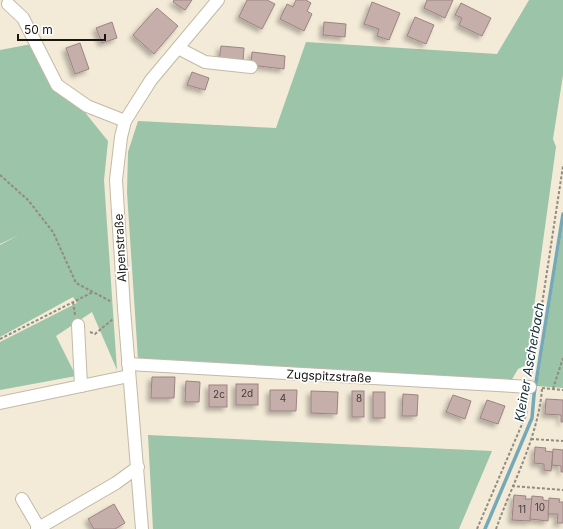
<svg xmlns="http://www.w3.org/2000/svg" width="563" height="529" viewBox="0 0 563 529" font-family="Inter,sans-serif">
  <defs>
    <filter id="shadow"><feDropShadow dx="-3.5" dy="3.5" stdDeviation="2" flood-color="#0004"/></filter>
  </defs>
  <rect width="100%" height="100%" fill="#f3ead7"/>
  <g fill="#9bc4a8">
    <path d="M529,0H563V75L553,139L556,147L526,365L518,369L511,381L138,359L127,192L128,152L138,121L276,128L306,42L497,54Z"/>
    <path d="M32,44L47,78L61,96L83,110L108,141L104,180L117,370L92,312L56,336L76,376L0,390V342L77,303L73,297L0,337V245L19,235L0,244V50Z"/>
    <path d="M563,224V388L537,386Z"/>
    <path d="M148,435L492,451L459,529H153Z"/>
  </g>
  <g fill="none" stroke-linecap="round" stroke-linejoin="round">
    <path stroke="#75a9b8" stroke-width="3.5" d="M485,529L532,418L534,395L563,214"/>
  </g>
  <g fill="#c6aeab" stroke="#9b8481" filter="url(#shadow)">
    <path d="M174,0H192L185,10L173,2Z"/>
    <path d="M247,0H267L275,4L262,29L239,17Z"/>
    <path d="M296,0H306L311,3L307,11L312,14L304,31L280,19L287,4L293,7Z"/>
    <path d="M427,0H453L445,18L424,8Z"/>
    <path d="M372,2L400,13L389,40L377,36L379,29L364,24Z"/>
    <path d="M461,3L491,18L482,36L459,25L462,18L455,15Z"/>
    <path d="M157,8L178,26L154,54L133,35Z"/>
    <path d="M415,17L434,25L426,44L407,36Z"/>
    <path d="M112,22L117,38L102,43L96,28Z"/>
    <path d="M324,22L346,24L345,37L323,35Z"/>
    <path d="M80,43L89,69L75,74L66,48Z"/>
    <path d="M221,46L244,48L243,63L219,61Z"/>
    <path d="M252,52L285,56L284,69L251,65Z"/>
    <path d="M192,72L209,78L205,90L187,85Z"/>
    <path d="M152,377H175L174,398H151Z"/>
    <path d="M186,381L200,382L199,402H185Z"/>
    <rect x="236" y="384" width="22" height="21"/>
    <rect x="209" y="385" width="18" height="22"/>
    <path d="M270,390H297L296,411H270Z"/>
    <path d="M311,391L338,392L337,414L311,413Z"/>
    <rect x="352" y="391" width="12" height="26"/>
    <rect x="373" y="392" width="12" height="26"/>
    <path d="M403,394L418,395L417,416H402Z"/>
    <path d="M453,395L471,401L465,419L446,412Z"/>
    <path d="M546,399L563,400V422H561V415L545,414Z"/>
    <path d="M487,400L505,406L498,424L480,418Z"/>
    <path d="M535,447L546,448L545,451L553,452L551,471L544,470V464L534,463Z"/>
    <path d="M553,449L563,450V472H561V466L552,465Z"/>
    <path d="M514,495L526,496L525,499H532L530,521L512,520Z"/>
    <path d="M532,496L543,497V500L549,501L548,521L530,519Z"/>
    <path d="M549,498L560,499L559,502H563V523H557L558,514H548Z"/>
    <path d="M114,504L125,523L115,529H94L88,519Z"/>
  </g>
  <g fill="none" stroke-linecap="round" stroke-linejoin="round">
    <g stroke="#c2baa7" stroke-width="14">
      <g id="minor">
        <path d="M8,4L23,18L57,85L87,106L125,121"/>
        <path d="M178,48L205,62L251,67"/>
        <path d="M78,325L81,386"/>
        <path d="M128,364L530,387"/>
        <path d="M0,403L129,376"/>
        <path d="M22,499L39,528"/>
        <path d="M37,529L116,483L138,467"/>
        <path d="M142,529L124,309L116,180L121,137L125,121L151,80L218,0"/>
      </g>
    </g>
    <g stroke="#928b7e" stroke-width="2" stroke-dasharray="3 2" stroke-linecap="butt">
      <path d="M0,175L28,200L53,232L76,283L112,302"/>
      <path d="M73,302L75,315"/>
      <path d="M90,332L95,334L113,319"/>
      <path d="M0,339L93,292"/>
      <path d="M531,377L563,166"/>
      <path d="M542,388L563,390"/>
      <path d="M553,389L563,358"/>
      <path d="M531,439L563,441"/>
      <path d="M512,486L563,490"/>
      <path d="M477,529L526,415L528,399"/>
      <path d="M496,529C512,484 538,438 542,389"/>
    </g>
    <use href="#minor" stroke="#fff" stroke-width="12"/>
  </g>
  <g text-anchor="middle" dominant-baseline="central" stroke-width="3.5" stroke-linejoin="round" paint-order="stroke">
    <g font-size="10" fill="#453d37">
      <text x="247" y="393">2d</text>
      <text x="219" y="394">2c</text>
      <text x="283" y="398">4</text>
      <text x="359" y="398">8</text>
      <text x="540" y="507">10</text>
      <text x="522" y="509">11</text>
    </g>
    <g font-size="12" fill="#1a1710" stroke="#fff">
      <text transform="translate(120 248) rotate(-93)">Alpenstraße</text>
      <text transform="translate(329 376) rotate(3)">Zugspitzstraße</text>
    </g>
    <g font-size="13" font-style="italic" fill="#122d35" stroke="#fff">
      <text transform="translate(529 362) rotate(-80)">Kleiner Ascherbach</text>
    </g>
  </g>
  <path d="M18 34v6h87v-6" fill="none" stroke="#1a1710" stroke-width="2"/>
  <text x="24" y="34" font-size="12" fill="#1a1710" stroke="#ffffff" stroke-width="3" paint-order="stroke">50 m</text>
</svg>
